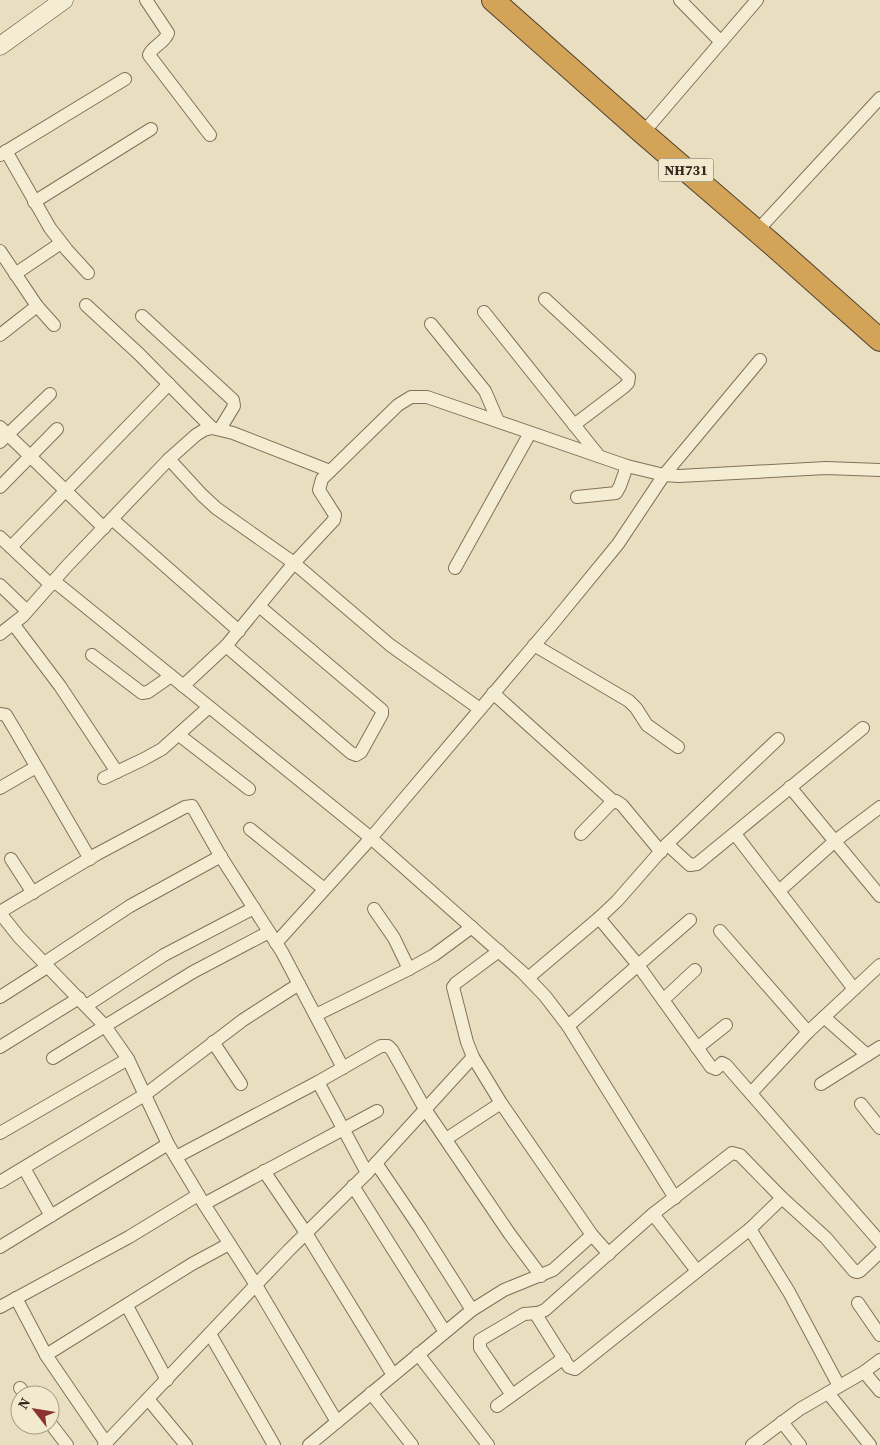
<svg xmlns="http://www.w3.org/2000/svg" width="880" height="1445" viewBox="0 0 880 1445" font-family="'Source Serif 4',serif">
  <rect width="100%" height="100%" fill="#e9dfc0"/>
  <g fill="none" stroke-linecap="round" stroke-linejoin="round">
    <g stroke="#81715a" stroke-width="14">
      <g id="street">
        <path d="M146,0L168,33C165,43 152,46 149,55L210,135"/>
        <path d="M680,0L721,42"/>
        <path d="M643,133L757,0"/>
        <path d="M6,151L50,228L67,250L88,273"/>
        <path d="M0,155L125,79"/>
        <path d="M34,202L151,129"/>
        <path d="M757,231L880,98"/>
        <path d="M0,251L37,306L54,325"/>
        <path d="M15,274L61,243"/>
        <path d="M545,299L629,377L628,383L624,387L574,425"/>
        <path d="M86,305L139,354L212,428"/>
        <path d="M484,312L599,456"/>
        <path d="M142,316L233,400L234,406L220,429"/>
        <path d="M431,324L485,391L498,421"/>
        <path d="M0,335L37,306"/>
        <path d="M0,427L104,528"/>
        <path d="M0,442L50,394"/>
        <path d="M169,459L202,495L216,508L294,563L390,645L480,709"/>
        <path d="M0,487L57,429"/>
        <path d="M577,497L616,493L620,486L627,466"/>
        <path d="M112,519L239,631"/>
        <path d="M0,537L51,585"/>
        <path d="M11,547L169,384"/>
        <path d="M455,568L530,433"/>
        <path d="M54,581L371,838L522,972L545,996L568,1026L675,1198"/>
        <path d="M0,585L27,611"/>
        <path d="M14,625L60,686L117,772"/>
        <path d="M0,634L23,616L66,567L169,459L196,435L204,430L212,428L233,433L330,471"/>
        <path d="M534,645L629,701L636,708L647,725L678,747"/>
        <path d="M226,646L351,753L356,755L361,752L382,714V710L259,606"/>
        <path d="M92,655L142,693L148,692L171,676"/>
        <path d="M183,686L226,646L294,563L334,520L335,515L333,512L319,490L322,479L398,405L411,397H427L627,466L664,475L679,476L826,468L880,470"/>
        <path d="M493,693L613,801"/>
        <path d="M0,714L6,715L15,730L90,859"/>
        <path d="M179,735L249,789"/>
        <path d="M104,778L144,759L162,749L209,707"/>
        <path d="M790,787L880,896"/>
        <path d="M0,788L36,767"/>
        <path d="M250,829L324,889"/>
        <path d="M581,834L610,804L616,801L622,805L661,852"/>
        <path d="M735,834L854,989"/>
        <path d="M667,844L690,865L697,864L863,728"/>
        <path d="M11,859L33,893"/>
        <path d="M779,891L835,841L880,807"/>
        <path d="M374,909L394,938L409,969"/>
        <path d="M0,912L97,854L185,807L192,806L221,857L282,952L343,1068"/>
        <path d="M0,913L19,937L105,1026L128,1059L168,1144L204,1204L256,1285L337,1422"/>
        <path d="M599,918L638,965L711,1067L716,1069L722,1063L726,1065L880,1242"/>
        <path d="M720,931L808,1032"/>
        <path d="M276,943L371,838L554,622L618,544L664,475L760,360"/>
        <path d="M499,951L456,983L453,987L467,1042L473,1057L501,1103L592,1235L609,1254"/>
        <path d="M44,963L130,906L221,856"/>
        <path d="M528,978L599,918L617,901L667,844L778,739"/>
        <path d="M0,997L47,967"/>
        <path d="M663,1000L695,970"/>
        <path d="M86,1006L164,955L254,908"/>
        <path d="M316,1015L409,969L434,955L472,927"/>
        <path d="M824,1017L867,1055"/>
        <path d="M568,1026L690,920"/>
        <path d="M213,1042L241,1084"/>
        <path d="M0,1047L79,998"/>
        <path d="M697,1048L726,1025"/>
        <path d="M53,1058L193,972L269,932"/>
        <path d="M318,1082L367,1173"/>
        <path d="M821,1084L880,1047"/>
        <path d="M751,1093L808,1032L880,965"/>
        <path d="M861,1104L880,1128"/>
        <path d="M0,1133L128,1059"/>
        <path d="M446,1139L501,1103"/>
        <path d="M176,1157L318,1082L381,1046H388L392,1050L425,1109L509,1233L541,1276"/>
        <path d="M376,1163L420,1228L472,1310"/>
        <path d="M24,1168L51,1216"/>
        <path d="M264,1171L306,1233L393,1375"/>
        <path d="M0,1182L146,1094L243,1020L299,984"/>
        <path d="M353,1186L445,1332"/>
        <path d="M204,1204L377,1111"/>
        <path d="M653,1214L697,1271"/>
        <path d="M750,1229L789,1292L839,1386"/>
        <path d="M0,1247L168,1144"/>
        <path d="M16,1298L46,1355L106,1443"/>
        <path d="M858,1303L880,1335"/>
        <path d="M127,1306L167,1380"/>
        <path d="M0,1307L129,1237L198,1195"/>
        <path d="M535,1313L569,1367L575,1369L750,1229L782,1198"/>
        <path d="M210,1334L274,1445"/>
        <path d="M418,1354L488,1445"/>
        <path d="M46,1355L192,1264L229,1244"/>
        <path d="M864,1372L880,1391"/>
        <path d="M20,1388L26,1395"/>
        <path d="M371,1393L412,1445"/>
        <path d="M828,1393L870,1445"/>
        <path d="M512,1395L480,1348V1340L524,1314L538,1313L545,1310L653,1214L732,1153L740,1155L782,1198L826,1238L854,1271L857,1272L860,1271L880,1252"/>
        <path d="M148,1399L186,1445"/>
        <path d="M497,1406L564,1358"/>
        <path d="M782,1422L800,1445"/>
        <path d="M50,1423L67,1445"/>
        <path d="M104,1445L289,1250L367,1173L473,1057"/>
        <path d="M309,1445L472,1310L504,1290L553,1270L592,1235"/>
        <path d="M752,1445L800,1409L864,1372L880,1360"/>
      </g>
    </g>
    <g stroke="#63523d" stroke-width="19">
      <path id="secondary" d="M0,46L64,0"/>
    </g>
    <g stroke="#4f3f2e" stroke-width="24">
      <path id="highway" d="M493,0L643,133L773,245L880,340"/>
    </g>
    <use href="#street" stroke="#f5edd3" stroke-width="12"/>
    <use href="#secondary" stroke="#f5edd3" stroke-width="18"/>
    <use href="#highway" stroke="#d3a357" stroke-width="22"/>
  </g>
  <g text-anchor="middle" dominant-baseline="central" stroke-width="4" stroke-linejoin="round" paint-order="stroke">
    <rect fill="#f2eacf" stroke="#6c6252" stroke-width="1" x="658.5" y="158.5" width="55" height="23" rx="4"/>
    <g font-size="14" font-weight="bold" fill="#32281d">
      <text x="686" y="170">NH731</text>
    </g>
  </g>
  <g transform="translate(35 1410) rotate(301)"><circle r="24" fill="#f2eacf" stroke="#a59c88"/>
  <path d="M0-4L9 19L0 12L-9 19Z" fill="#8b332f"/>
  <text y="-8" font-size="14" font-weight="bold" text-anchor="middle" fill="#32281d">N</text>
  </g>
</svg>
